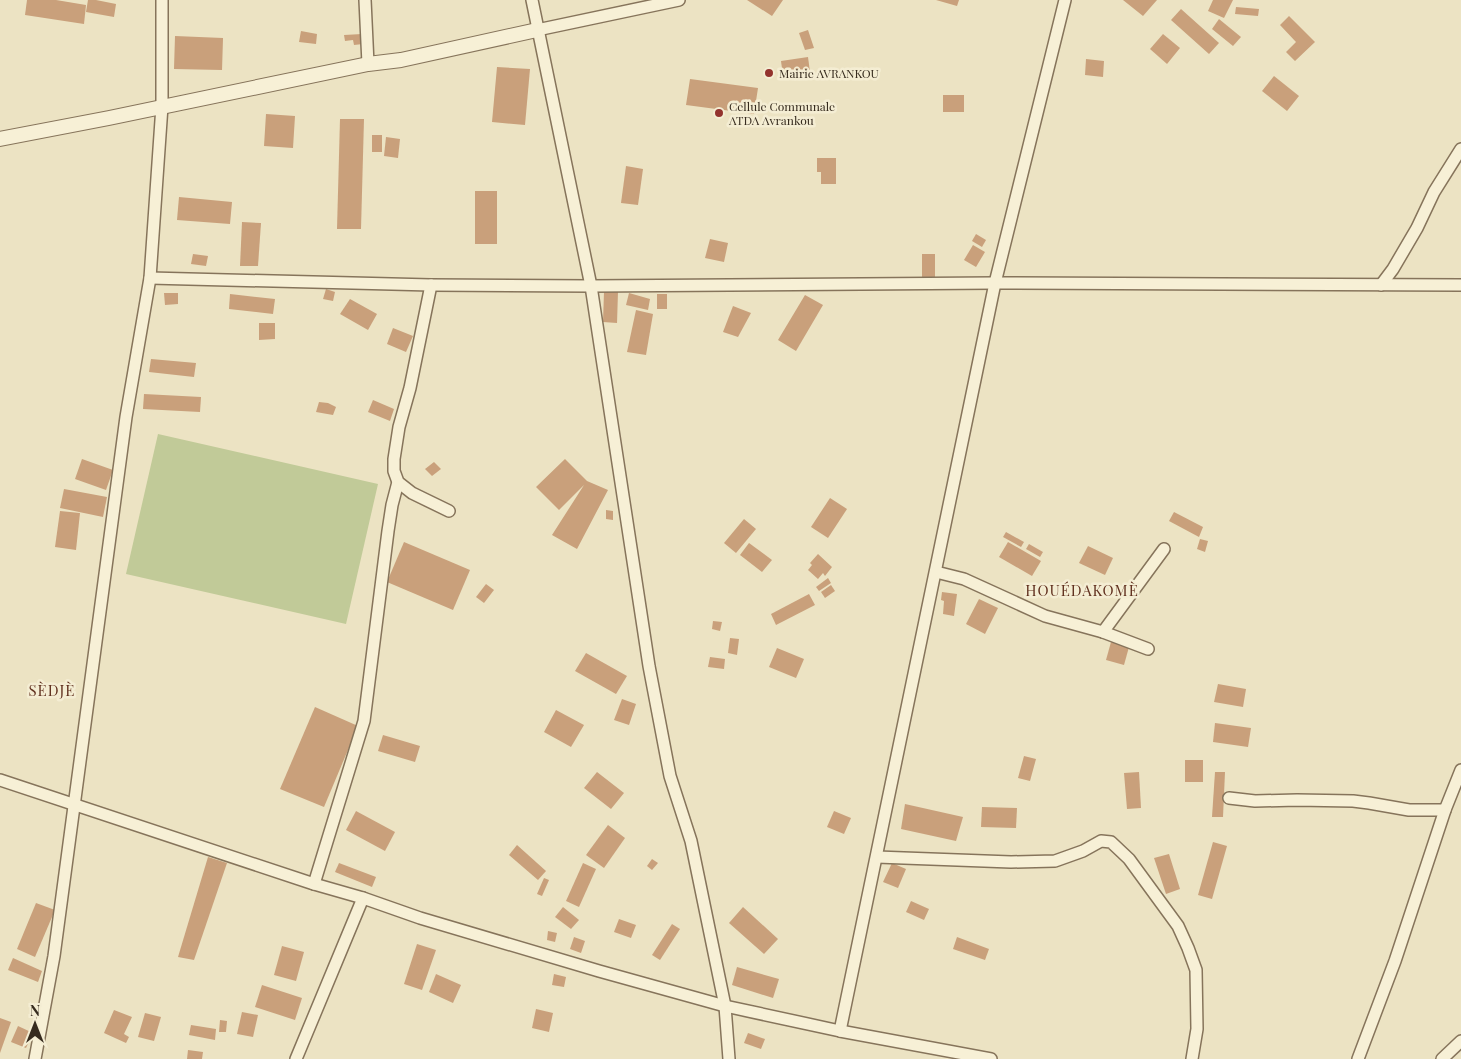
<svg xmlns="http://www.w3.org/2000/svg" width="1461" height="1059" viewBox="0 0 1461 1059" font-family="'Playfair Display',serif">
  <rect width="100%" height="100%" fill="#ece3c3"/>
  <path fill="#c1ca98" d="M158,434L378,484L346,624L126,574Z"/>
  <g fill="#c9a07b">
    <path d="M27,0H56L86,5L84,24L25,15Z"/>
    <path d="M88,0H96L116,4L114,17L86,12Z"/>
    <path d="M747,0H783L772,16Z"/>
    <path d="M936,0H959L957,6Z"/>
    <path d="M1123,0H1157L1143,16Z"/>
    <path d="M1213,0H1233L1224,18L1208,11Z"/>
    <path d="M1236,7L1259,9L1258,16L1235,14Z"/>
    <path d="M1181,9L1219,43L1209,54L1171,20Z"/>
    <path d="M1289,16L1315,42L1295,61L1286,52L1296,42L1280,25Z"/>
    <path d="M1219,19L1241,37L1233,46L1212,29Z"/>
    <path d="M808,30L814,48L805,50L799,33Z"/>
    <path d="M301,31L317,34L316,44L299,42Z"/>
    <path d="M362,34L363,44L354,45L353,40L345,41L344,35Z"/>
    <path d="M1163,34L1180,48L1167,64L1150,49Z"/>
    <path d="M175,36L223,38L222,70L174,69Z"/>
    <path d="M808,57L810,72L783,76L781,61Z"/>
    <path d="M1086,59L1104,61L1103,77L1085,75Z"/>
    <path d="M497,67L530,69L525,125L492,122Z"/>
    <path d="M1274,76L1299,96L1287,111L1262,91Z"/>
    <path d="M690,79L758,88L754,114L686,105Z"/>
    <rect x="943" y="95" width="21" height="17"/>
    <path d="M266,114L295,116L293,148L264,146Z"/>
    <path d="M340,119H364L361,229H337Z"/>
    <rect x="372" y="135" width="10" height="17"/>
    <path d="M386,137L400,139L398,158L384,156Z"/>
    <path d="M817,158H836V184H821V172H817Z"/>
    <path d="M626,166L643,169L638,205L621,203Z"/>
    <rect x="475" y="191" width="22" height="53"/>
    <path d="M179,197L232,202L230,224L177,220Z"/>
    <path d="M242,222L261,223L258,266H240Z"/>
    <path d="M976,234L986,240L982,247L972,241Z"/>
    <path d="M710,239L728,243L724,262L705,258Z"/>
    <path d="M973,245L985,252L976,267L964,260Z"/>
    <path d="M193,254L208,256L206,266L191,264Z"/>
    <path d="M922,254H935V278L922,277Z"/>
    <path d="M326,289L335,292L333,301L323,299Z"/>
    <path d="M604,292H618L617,323L603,322Z"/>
    <path d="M164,293H178V304L165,305Z"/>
    <path d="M629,293L650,299L648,310L626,305Z"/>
    <path d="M230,294L275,299L273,314L229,309Z"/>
    <rect x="657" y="294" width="10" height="15"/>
    <path d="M805,295L823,305L796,351L778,340Z"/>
    <path d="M350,299L377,314L368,330L340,314Z"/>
    <path d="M733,306L751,313L738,337L723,332Z"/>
    <path d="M636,310L653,314L646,355L627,352Z"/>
    <path d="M259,323H275V339L259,340Z"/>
    <path d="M393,328L413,336L406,352L387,344Z"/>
    <path d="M151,359L196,363L194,377L149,372Z"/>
    <path d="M144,394L201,397L200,412L143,409Z"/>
    <path d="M373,400L394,409L390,421L368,412Z"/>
    <path d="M319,402L328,403L336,407L333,415L316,412Z"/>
    <path d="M82,459L113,470L106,490L75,479Z"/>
    <path d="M565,459L587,481L608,490L577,549L552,535L584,485L559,510L536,487Z"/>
    <path d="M434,462L441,469L432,476L425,469Z"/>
    <path d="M64,489L107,497L103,517L60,508Z"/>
    <path d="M830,498L847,509L828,538L811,527Z"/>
    <path d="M606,510L613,511V520L606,519Z"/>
    <path d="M60,511L80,513L76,550L55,547Z"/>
    <path d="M1174,512L1203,527L1199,537L1169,521Z"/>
    <path d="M744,519L756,529L736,553L724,543Z"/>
    <path d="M1006,532L1024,542L1021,547L1003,537Z"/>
    <path d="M1200,539L1208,541L1205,552L1197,549Z"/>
    <path d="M404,542L470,570L453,610L387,582Z"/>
    <path d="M1008,542L1041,561L1032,576L999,557Z"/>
    <path d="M749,543L772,560L762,572L740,555Z"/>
    <path d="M1029,544L1043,552L1040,557L1026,549Z"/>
    <path d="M1088,546L1113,558L1105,575L1079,563Z"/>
    <path d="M818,554L832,567L825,576L823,573L818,579L808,570L812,565L810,563Z"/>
    <path d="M828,578L831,583L819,591L816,587Z"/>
    <path d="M486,584L494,590L484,603L476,597Z"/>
    <path d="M831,585L835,591L825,598L821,592Z"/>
    <path d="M942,592L957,594L954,616L943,614L944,601L941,600Z"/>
    <path d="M809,594L815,605L776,625L771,614Z"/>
    <path d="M979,599L998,608L985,634L966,624Z"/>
    <path d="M713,621L722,622L720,631L712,629Z"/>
    <path d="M730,638L739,639L737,655L728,653Z"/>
    <path d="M1111,642L1129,647L1124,665L1106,660Z"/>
    <path d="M777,648L804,659L796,678L769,667Z"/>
    <path d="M586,653L627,676L616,694L575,671Z"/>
    <path d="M710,657L725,659L724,669L708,667Z"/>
    <path d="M1218,684L1246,689L1243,707L1214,702Z"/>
    <path d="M622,699L636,704L629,725L614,720Z"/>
    <path d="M315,707L358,726L324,807L280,789Z"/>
    <path d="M556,710L584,725L571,747L544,732Z"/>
    <path d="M1215,723L1251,728L1248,747L1213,742Z"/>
    <path d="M383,735L420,746L415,762L378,751Z"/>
    <path d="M1024,756L1036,759L1030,781L1018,778Z"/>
    <rect x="1185" y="760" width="18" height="22"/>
    <path d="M597,772L624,793L611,809L584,788Z"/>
    <path d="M1139,772L1141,808L1127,809L1124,773Z"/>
    <path d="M1215,772H1225L1223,817H1212Z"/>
    <path d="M905,804L963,817L956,841L901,829Z"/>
    <path d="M982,807L1017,808L1016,828L981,827Z"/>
    <path d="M356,811L395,832L385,851L346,830Z"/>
    <path d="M834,811L851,818L844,834L827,827Z"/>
    <path d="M608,825L625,838L604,868L586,855Z"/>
    <path d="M1213,842L1227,846L1212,899L1198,895Z"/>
    <path d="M517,845L546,871L538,880L509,855Z"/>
    <path d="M1169,854L1180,889L1166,894L1154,858Z"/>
    <path d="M208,857L227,863L194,960L178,957Z"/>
    <path d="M652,859L658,863L652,870L647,866Z"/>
    <path d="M339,863L376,877L372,887L335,872Z"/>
    <path d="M583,863L596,869L579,907L566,901Z"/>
    <path d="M892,863L906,869L898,888L883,882Z"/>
    <path d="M544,878L549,880L542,896L537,894Z"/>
    <path d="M911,901L929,909L924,920L906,912Z"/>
    <path d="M36,903L55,910L35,957L17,949Z"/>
    <path d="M563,907L579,920L571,929L555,917Z"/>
    <path d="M743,907L778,939L764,954L729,923Z"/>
    <path d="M619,919L636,925L631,938L614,932Z"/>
    <path d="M672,924L680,929L660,960L652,955Z"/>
    <path d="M548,931L557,933L555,942L547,940Z"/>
    <path d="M574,937L585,941L581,953L570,949Z"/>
    <path d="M957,937L989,949L985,960L953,949Z"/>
    <path d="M417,944L436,950L422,990L404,984Z"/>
    <path d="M282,946L304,952L296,981L274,975Z"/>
    <path d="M13,958L42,971L38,982L8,970Z"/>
    <path d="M737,967L779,979L773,998L732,985Z"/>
    <path d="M436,974L461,985L453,1003L429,992Z"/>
    <path d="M554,974L566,977L564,987L552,985Z"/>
    <path d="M262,985L302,998L295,1020L255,1007Z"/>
    <path d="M536,1009L553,1013L549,1032L532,1028Z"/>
    <path d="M114,1010L132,1017L124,1034L129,1037L126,1043L104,1033Z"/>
    <path d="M242,1012L258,1015L253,1037L237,1034Z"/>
    <path d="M145,1013L161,1017L154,1041L138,1037Z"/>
    <path d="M0,1018L11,1022L0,1053Z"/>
    <path d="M220,1020L227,1021L226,1032H219Z"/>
    <path d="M191,1025L216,1029L215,1040L189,1035Z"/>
    <path d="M18,1026L33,1033L26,1048L11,1042Z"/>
    <path d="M748,1033L765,1039L761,1049L744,1043Z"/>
    <path d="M188,1050L203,1052L202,1059H187Z"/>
  </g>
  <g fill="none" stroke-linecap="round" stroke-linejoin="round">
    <g stroke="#86745b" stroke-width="14">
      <g id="minor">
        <path d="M365,0L368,64"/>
        <path d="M532,0L591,286L649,666L670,776L691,841L725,1006L729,1059"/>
        <path d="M537,30L679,0"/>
        <path d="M150,278L431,285L591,286L995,283L1461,285"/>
        <path d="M431,285L410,388L399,427L394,459V471L398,482L412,493L449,511"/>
        <path d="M1381,285L1393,269L1417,228L1434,192L1461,149"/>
        <path d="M936,572L964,579L1045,616L1103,632L1148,649"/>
        <path d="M1103,632L1164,549"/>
        <path d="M0,780L314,884L363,898L420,918L599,971L725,1006L840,1031L991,1059"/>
        <path d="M1229,798L1255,801L1297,800L1353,801L1369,803L1409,810H1445"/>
        <path d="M877,857L1011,862L1055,861L1083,851L1101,841L1111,842L1129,859L1178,926L1188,948L1196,970L1197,1029L1192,1059"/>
        <path d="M314,884L364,721L388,531L392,505L398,482"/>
        <path d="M840,1031L995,283L1065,0"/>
        <path d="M35,1059L54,956L126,417L150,278L162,106V0"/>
        <path d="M296,1059L363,898"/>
        <path d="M1358,1059L1395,961L1445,810L1461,770"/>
        <path d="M1442,1059L1461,1041"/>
      </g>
    </g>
    <g stroke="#86745b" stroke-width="16">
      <path id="tertiary" d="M0,139L109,118L368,64L401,60L537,30"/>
    </g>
    <use href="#minor" stroke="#f7f0d6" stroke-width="11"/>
    <use href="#tertiary" stroke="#f7f0d6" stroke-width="14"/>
  </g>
  <g fill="#93332d" stroke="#f4edd3" stroke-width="2">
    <circle cx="769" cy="73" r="5"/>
    <circle cx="719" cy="113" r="5"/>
  </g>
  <g text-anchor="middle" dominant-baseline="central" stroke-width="5" stroke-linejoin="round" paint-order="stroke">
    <g font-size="12" fill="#362b1e" stroke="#f4edd3" text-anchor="start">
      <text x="779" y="73">Mairie AVRANKOU</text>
      <text x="729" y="106">Cellule Communale<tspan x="729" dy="14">ATDA Avrankou</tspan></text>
    </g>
    <g font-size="15" letter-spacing="1" fill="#61311f" stroke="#f4edd3">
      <text x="1082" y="590">HOUÉDAKOMÈ</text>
      <text x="52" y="690">SÈDJÈ</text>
    </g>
  </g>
  <g transform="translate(35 1024)" stroke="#f4edd3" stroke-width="4" paint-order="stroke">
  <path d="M0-4L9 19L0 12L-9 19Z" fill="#362b1e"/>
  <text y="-8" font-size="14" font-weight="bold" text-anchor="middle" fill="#362b1e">N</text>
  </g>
</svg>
